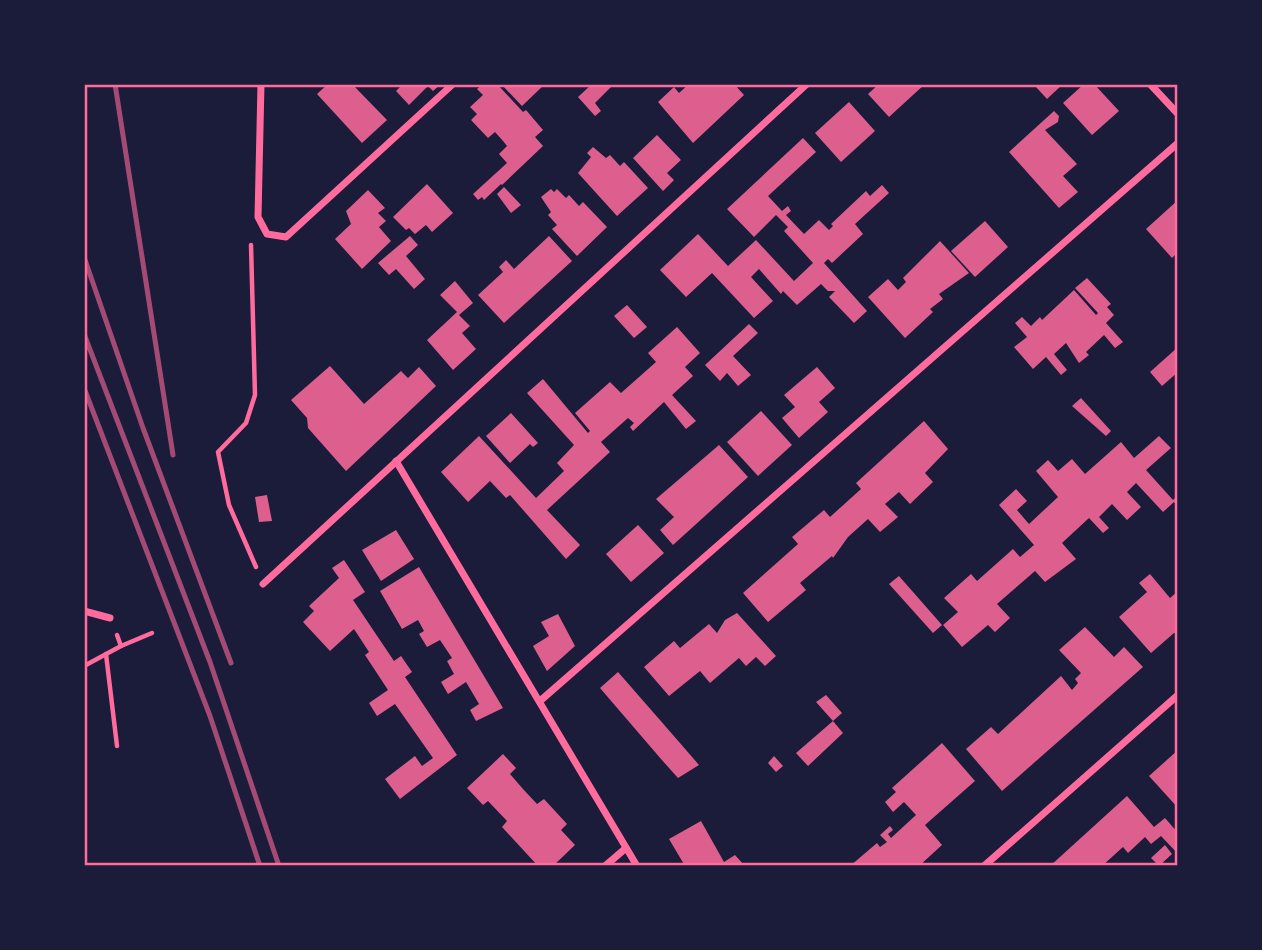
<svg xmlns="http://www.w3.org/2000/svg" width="1262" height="950" font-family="'Fira Sans Condensed',sans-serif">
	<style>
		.building { fill: #dd5f8e }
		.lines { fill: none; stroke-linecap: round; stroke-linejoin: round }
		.path { stroke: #ff6b9d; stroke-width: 4.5 }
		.minor { stroke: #ff6b9d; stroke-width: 7 }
		.rail { stroke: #a44b75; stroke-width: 5 }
		.neatline { fill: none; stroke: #ff6b9d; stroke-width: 2.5 }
	</style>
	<rect width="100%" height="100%" fill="#1b1b3a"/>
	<!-- building -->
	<g class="building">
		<path d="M328 84H352L387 120 362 143 317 94Z"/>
		<path d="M403 84H441L433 91 428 86 409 105 396 91Z"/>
		<path d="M483 84H497L523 112 526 110 543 130 535 137 543 146 502 185 501 184 484 200 482 197 478 200 473 194 507 163 499 154 507 146 503 141 495 132 488 138 471 120 477 114 470 107 483 95 477 89Z"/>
		<path d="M501 84H545L522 106Z"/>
		<path d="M592 84H614L595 103 601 111 595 116 578 97Z"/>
		<path d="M689 84H734L744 95 693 143 658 102 674 87 679 93Z"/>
		<path d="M879 84H925L889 117 868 94Z"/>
		<path d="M1038 84H1063L1047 99 1036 87Z"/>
		<path d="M1084 84H1094L1119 111 1092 135 1063 103Z"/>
		<path d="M849 102 875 131 841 162 815 133Z"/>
		<path d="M1054 111 1059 116 1058 122 1045 130 1077 164 1063 176 1078 192 1059 208 1009 152Z"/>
		<path d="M657 135 681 160 667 173 674 180 663 191 633 158Z"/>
		<path d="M803 138 816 152 768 196 782 211 788 206 791 211 786 215 804 234 819 220 829 230 833 226 831 224 866 191 870 196 882 185 889 193 855 224 863 234 832 263 828 259 824 263 867 311 854 323 829 297 835 291H828L821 284 797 305 783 291 781 294 759 269 751 277 773 301 754 318 712 273 686 297 660 270 698 234 728 266 756 240 794 281 813 263 784 231 788 227 776 215 754 237 727 209Z"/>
		<path d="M593 147 606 158 610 155 620 166 624 162 648 188 617 216 578 173 591 157 587 153Z"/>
		<path d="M427 184 453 213 432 232 426 225 415 234 409 228 406 230 393 217Z"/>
		<path d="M504 187 521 205 511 213 497 194Z"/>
		<path d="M551 189 554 192 557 189 566 198 569 195 579 206 583 202 607 227 577 256 552 229 557 225 548 215 551 212 541 197Z"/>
		<path d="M368 190 385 208 378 213 386 221 379 227 391 241 362 269 335 239 351 224 346 211Z"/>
		<path d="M1178 200V252L1172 258 1146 229Z"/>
		<path d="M985 221 1008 247 975 277 951 251Z"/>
		<path d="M410 236 418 245 406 256 425 279 414 289 396 269 389 275 378 263Z"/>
		<path d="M549 236 572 261 504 323 478 295 503 272 499 267 506 260 514 269Z"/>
		<path d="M940 241 969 273 939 294 943 299 930 309 933 312 905 338 868 297 888 279 898 290 906 282 903 278Z"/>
		<path d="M1087 278 1111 304 1107 307 1114 315 1106 323 1123 342 1115 348 1104 335 1086 352 1089 355 1079 363 1066 343 1054 354 1067 370 1061 375 1046 357 1033 369 1014 347 1027 337 1015 323 1022 317 1031 326 1040 317 1042 320 1074 290 1096 315 1098 313 1075 288Z"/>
		<path d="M455 281 473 303 459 315 470 326 462 333 476 349 453 370 427 340 457 312 440 295Z"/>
		<path d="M627 305 647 327 634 338 614 316Z"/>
		<path d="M749 324 758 333 733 356 751 375 738 386 727 373 720 381 705 365Z"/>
		<path d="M677 327 700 353 685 367 693 376 672 395 696 421 686 429 664 402 633 431 630 427 634 423 628 418 601 442 610 452 547 510 580 545 566 559 510 495 506 498 490 481 468 502 441 472 479 436 536 498 564 471 557 463 574 445 527 393 543 379 588 433 590 431 575 413 610 382 621 393 656 362 648 353Z"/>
		<path d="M1178 347V372L1162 386 1150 372Z"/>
		<path d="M330 366 364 404 401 371 408 378 419 367 436 386 346 471 308 428 307 418 291 400Z"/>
		<path d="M817 367 835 388 819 402 828 412 799 438 782 418 795 407 784 395Z"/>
		<path d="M1081 398 1111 431 1106 436 1072 406Z"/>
		<path d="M761 411 792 445 758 476 727 442Z"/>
		<path d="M511 413 538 443 533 447 530 444 510 463 486 436Z"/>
		<path d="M924 421 948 449 925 473 933 482 910 504 899 492 885 504 898 517 880 532 868 519 848 537 833 558 832 556 800 583 806 590 768 622 743 593 798 544 792 537 824 510 830 517 861 489 856 483Z"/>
		<path d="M1159 436 1171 448 1146 470 1173 500 1178 495V506L1174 502 1163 512 1136 483 1127 492 1141 507 1127 520 1112 504 1099 517 1109 528 1103 533 1089 518 1062 543 1076 559 1045 582 1035 571 997 604 1010 618 995 632 988 625 962 647 943 625 958 612 944 598 971 574 977 581 1013 549 1020 557 1034 545 999 505 1016 489 1027 501 1017 510 1029 524 1058 497 1036 471 1048 460 1058 471 1072 459 1085 474 1121 442 1134 458Z"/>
		<path d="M719 445 748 477 673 545 660 530 674 517 656 499Z"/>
		<path d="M267 495 272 521 259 522 255 497Z"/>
		<path d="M638 525 664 553 631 582 606 554Z"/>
		<path d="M396 530 414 559 381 581 362 550Z"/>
		<path d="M344 560 365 592 353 600 394 661 401 656 412 672 405 677 457 755 400 799 385 779 415 756 422 766 433 758 395 704 377 716 369 703 388 690 365 655 369 652 354 629 330 651 303 622 314 611 309 606 339 578 332 568Z"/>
		<path d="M419 567 503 708 476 721 470 710 479 704 466 682 448 694 441 682 454 674 447 661 452 658 440 640 427 647 419 634 424 631 418 620 402 629 380 591Z"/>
		<path d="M1150 574 1170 598 1178 591V634L1174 633 1151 653 1119 617 1147 592 1139 583Z"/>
		<path d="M899 576 942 625 933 633 889 584Z"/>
		<path d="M737 613 776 656 765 666 756 657 746 666 739 658 710 683 700 671 669 696 644 667 674 641 680 648 709 624 717 633 725 620Z"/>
		<path d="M558 614 575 646 547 671 533 646 549 636 541 622Z"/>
		<path d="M1085 627 1114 657 1124 647 1143 667 1002 791 966 749 991 727 998 734 1061 676 1072 690 1078 683 1075 679 1081 673 1059 650Z"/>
		<path d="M618 672 680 743 699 765 678 778 661 759 600 688Z"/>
		<path d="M826 695 842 713 833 721 816 702Z"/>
		<path d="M833 721 843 733 808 766 796 753Z"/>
		<path d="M942 743 975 781 925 825 942 845 919 866H850L877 843 880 847 887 842 880 835 890 826 893 830 888 834 891 838 916 815 904 802 893 812 885 802 896 792 892 788Z"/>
		<path d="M1178 750V808L1149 776Z"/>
		<path d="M503 754 516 768 510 774 523 789 537 804 544 799 567 824 561 830 575 845 553 866H538L502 827 507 821 488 801 483 805 467 788Z"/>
		<path d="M774 756 783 766 776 772 768 763Z"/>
		<path d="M1127 796 1154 827 1165 818 1178 833V854L1161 836 1151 844 1145 837 1128 853 1123 847 1102 866H1050Z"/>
		<path d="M701 821 724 862 735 855 744 865 685 866 669 839Z"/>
		<path d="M1165 845 1172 854 1159 866 1151 858Z"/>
	</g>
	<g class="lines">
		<!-- path -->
		<g class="path">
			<path d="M251 245 255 395 246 423 218 452 229 505 256 567"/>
			<path d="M117 635 121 646 152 633"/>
			<path d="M106 654 117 746"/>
			<path d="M84 666 121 646"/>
		</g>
		<!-- minor -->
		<g class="minor">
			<path d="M261 84 258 217 267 234 286 237 453 84"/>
			<path d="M1150 84 1178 114"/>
			<path d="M396 461 637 866"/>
			<path d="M263 584 807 84"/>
			<path d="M84 611 110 618"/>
			<path d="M540 701 1178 143"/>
			<path d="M605 866 626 848"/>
			<path d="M984 866 1178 695"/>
		</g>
		<!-- rail -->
		<g class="rail">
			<path d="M115 84 173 455"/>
			<path d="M84 257 143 428 231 663"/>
			<path d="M84 334 210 662 279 866"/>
			<path d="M84 388 210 716 260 866"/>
		</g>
	</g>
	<!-- border -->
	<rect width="1262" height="950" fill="none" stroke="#1b1b3a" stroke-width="172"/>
	<rect x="86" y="86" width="1090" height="778" class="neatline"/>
</svg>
